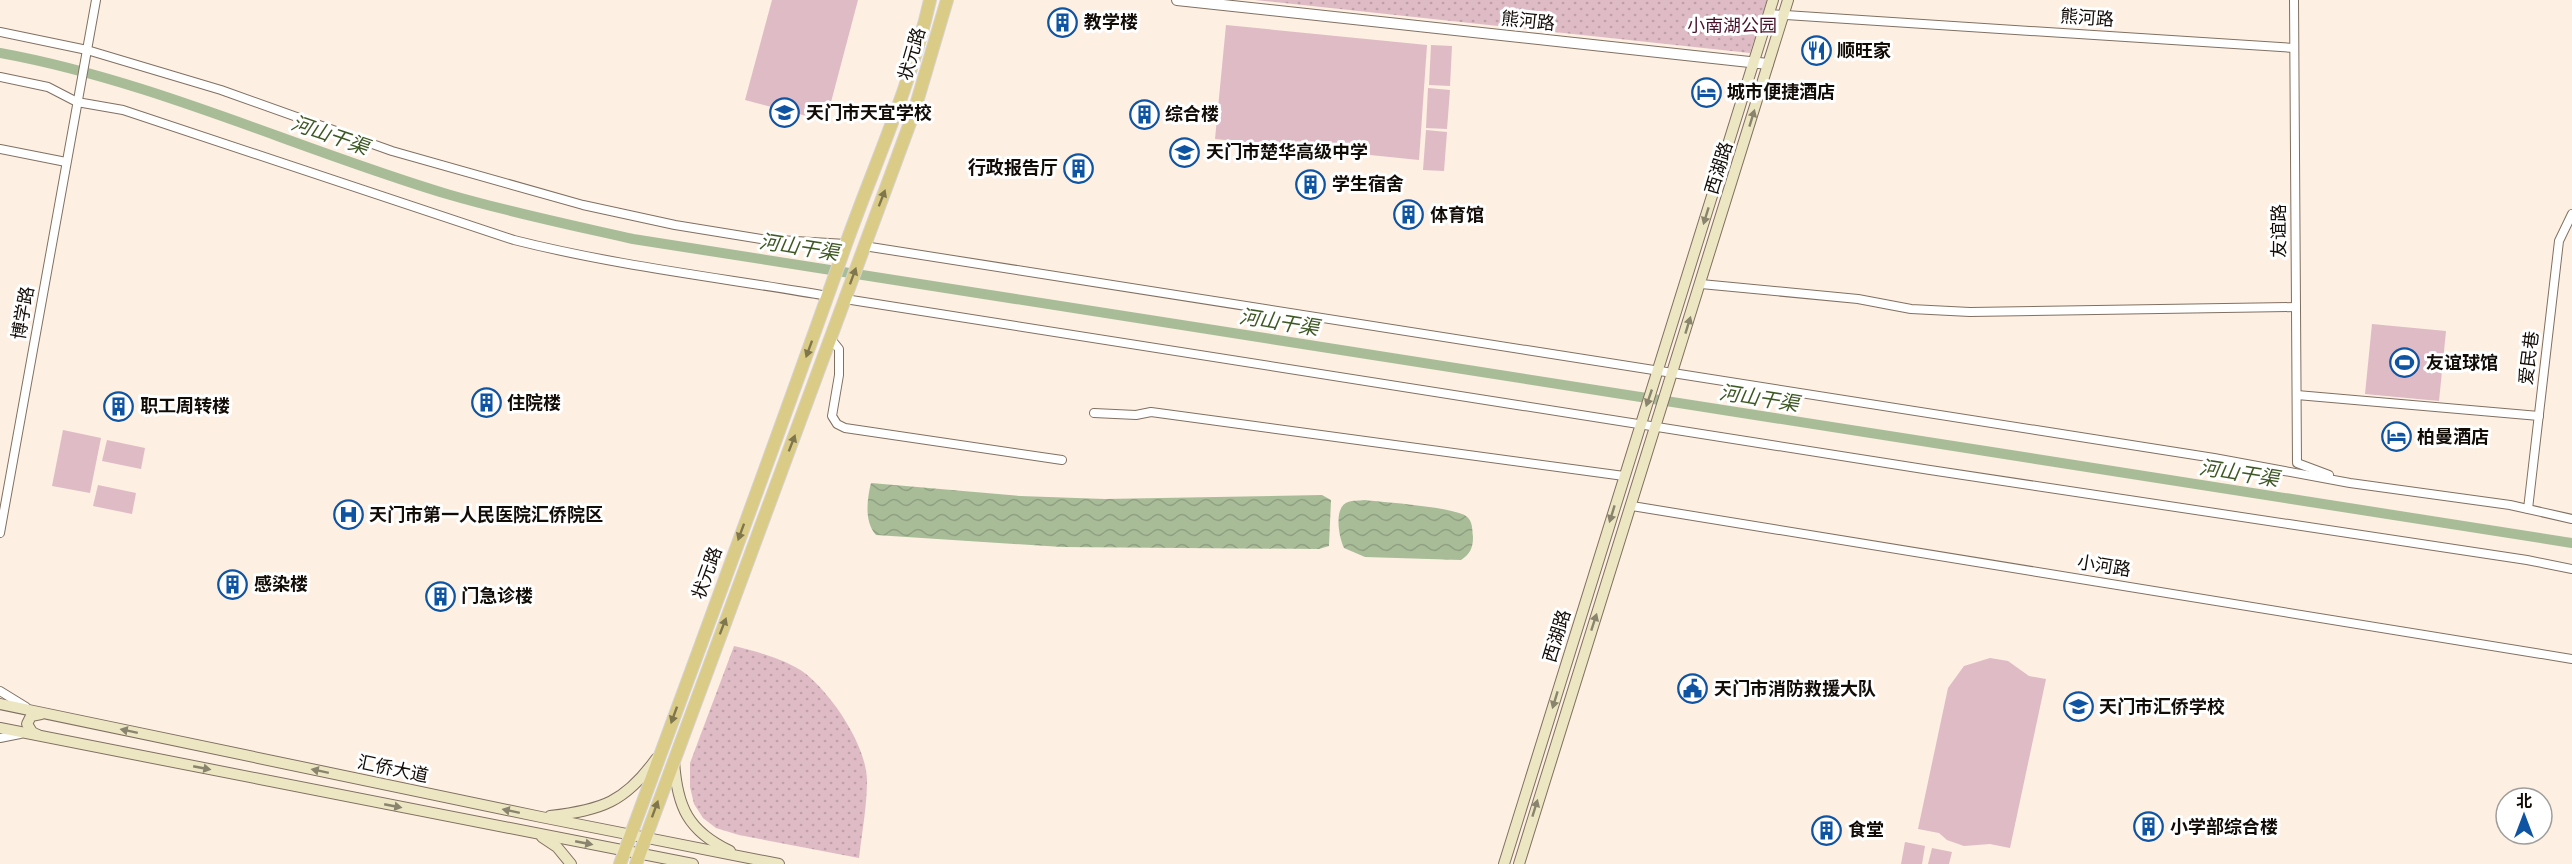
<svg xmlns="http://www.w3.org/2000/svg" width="2572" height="864" font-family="'Source Sans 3','Noto Sans SC',sans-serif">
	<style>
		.park { fill: url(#park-dots) }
		.pitch { fill: #dfbbc6 }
		.water { fill: url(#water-waves) }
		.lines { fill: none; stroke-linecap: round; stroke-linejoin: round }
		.canal { stroke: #a8bc98; stroke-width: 10 }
		.minor-casing { stroke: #807062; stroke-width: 10 }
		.tertiary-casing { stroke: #807062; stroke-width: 12 }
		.secondary-casing { stroke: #807062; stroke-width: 12 }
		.primary-casing { stroke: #d4d3d2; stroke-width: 14 }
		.minor { stroke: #fff; stroke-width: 8 }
		.tertiary { stroke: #fff; stroke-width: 10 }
		.secondary { stroke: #ede6c3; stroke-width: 10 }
		.primary { stroke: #dacc86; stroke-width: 12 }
		.oneway { fill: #8a846e }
		.oneway2 { fill: #80764d }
		.labels { text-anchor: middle; stroke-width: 6; stroke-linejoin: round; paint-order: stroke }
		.street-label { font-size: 18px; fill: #120c07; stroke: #fff }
		.poi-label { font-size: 18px; font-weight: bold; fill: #120c07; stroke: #fff; text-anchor: start }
		.park-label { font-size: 18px; fill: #47132a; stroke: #fff }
		.water-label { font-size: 20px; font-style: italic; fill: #3e5824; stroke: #fff }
	</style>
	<defs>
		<pattern id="park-dots" width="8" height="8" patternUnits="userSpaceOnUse" patternTransform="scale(1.5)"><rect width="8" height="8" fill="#dfbbc6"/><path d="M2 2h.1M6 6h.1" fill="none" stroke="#bea0a9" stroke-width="1.8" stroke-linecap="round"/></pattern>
		<pattern id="water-waves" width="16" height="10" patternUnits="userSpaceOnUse" patternTransform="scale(1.5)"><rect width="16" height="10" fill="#a8bc98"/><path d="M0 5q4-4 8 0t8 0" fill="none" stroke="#90a082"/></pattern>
	</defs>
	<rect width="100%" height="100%" fill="#fdefe2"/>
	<!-- park -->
	<g class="park">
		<path d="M1255 0H1767L1750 53Z"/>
		<path d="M734 646C758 652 786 659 806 674 833 696 866 745 867 780 867 806 862 832 859 858L739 835 716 828 703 818 694 804 690 787V763Z"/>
	</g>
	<!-- pitch -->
	<g class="pitch">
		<path d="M772 0H858L826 121 745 100Z"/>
		<path d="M1226 25 1427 45 1419 160 1215 139Z"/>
		<path d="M1431 45 1452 46 1450 86 1429 85Z"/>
		<path d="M1428 88 1450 90 1447 129 1426 128Z"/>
		<path d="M1426 130 1447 132 1444 171 1423 170Z"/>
		<path d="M2372 324 2446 331 2439 401 2365 394Z"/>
		<path d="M63 430 101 438 90 493 52 486Z"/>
		<path d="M107 440 145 448 141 469 102 461Z"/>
		<path d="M98 485 136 493 132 514 93 506Z"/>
		<path d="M1990 658 2008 661 2029 676 2046 679 2010 848 1990 844 1964 846 1947 840 1939 833 1918 829 1948 688 1964 666Z"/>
		<path d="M1905 842 1925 846 1922 864H1901Z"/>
		<path d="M1932 848 1952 852 1949 864H1928Z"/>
	</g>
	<!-- water -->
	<g class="water">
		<path d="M871 483 1020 496 1105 499 1322 495 1331 500 1329 546 1319 549 1062 547 876 535C864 522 867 499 871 483Z"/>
		<path d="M1364 500C1383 502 1453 507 1466 516 1473 521 1472 529 1473 537 1473 548 1470 554 1461 560L1365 557 1344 548C1339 538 1333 507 1348 502 1353 500 1359 501 1364 500Z"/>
	</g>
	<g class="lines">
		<!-- canal -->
		<path class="canal" d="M0 53C154 81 297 149 447 194 508 212 571 225 633 239L2572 543"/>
		<defs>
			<g id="minor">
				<path d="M2294 0 2297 463 2329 475"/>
				<path d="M1769 14 2294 48"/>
				<path d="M0 32 87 50 221 90 392 151 583 205 675 225 761 239 846 244"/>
				<path d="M0 77 48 87 77 102 123 110 514 240C617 266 723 278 828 296"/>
				<path d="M0 149 66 162"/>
				<path d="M864 246 2214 458 2350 483 2510 505 2572 519"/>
				<path d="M1701 284 1858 299 1911 309 1970 312 2296 307"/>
				<path d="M845 299 1930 470 2527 560 2572 569"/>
				<path d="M831 339 839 349V375L832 416 837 424 845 428 1062 460"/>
				<path d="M2297 395 2539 416"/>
				<path d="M1094 413 1136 415 1151 412 1624 476"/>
				<path d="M1632 506 2572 659"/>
				<path d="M2528 509 2559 241 2572 214"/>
				<path d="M0 533 96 0"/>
				<path d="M0 691 26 707"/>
				<path d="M0 738 20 734"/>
			</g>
			<path id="tertiary" d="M1177 0 1768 64"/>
			<g id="secondary">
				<path d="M0 704 541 817 779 864"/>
				<path d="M0 728 693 864"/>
				<path d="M38 735 32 732 27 724 31 716 41 714"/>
				<path d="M674 761C677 807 688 831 730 851"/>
				<path d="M550 816C602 810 625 802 656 759"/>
				<path d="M542 837 557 847 571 864"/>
				<path d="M1504 864 1773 0"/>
				<path d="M1519 864 1788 0"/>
			</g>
			<g id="primary">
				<path d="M620 864C696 658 773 451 846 244 875 163 911 85 930 0"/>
				<path d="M636 864 896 161 914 112 947 0"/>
			</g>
		</defs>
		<!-- minor casing -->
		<use href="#minor" class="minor-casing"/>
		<!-- tertiary casing -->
		<use href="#tertiary" class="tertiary-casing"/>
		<!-- secondary casing -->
		<use href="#secondary" class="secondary-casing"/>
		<!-- primary casing -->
		<use href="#primary" class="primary-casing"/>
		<!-- minor -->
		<use href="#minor" class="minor"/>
		<!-- tertiary -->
		<use href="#tertiary" class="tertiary"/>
		<!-- secondary -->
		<use href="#secondary" class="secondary"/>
		<!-- primary -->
		<use href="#primary" class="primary"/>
	</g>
	<!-- one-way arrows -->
	<defs><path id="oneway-solid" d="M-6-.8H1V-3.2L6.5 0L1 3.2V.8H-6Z" transform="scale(1.5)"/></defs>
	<g class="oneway">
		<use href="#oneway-solid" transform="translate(1752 118) rotate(-73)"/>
		<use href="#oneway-solid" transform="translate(1706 216) rotate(107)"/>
		<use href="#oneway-solid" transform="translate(1688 325) rotate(-73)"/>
		<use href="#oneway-solid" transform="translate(1649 398) rotate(109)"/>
		<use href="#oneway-solid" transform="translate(1612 514) rotate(107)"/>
		<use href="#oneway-solid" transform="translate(1594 622) rotate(-72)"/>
		<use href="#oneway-solid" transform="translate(1555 700) rotate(107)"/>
		<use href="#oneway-solid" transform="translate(129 731) rotate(-168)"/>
		<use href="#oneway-solid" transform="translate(202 768) rotate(11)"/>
		<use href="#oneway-solid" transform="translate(320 771) rotate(-168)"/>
		<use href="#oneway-solid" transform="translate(393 806) rotate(11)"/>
		<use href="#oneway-solid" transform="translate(1535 808) rotate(-73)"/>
		<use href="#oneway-solid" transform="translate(511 811) rotate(-168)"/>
		<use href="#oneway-solid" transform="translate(584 843) rotate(11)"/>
	</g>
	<g class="oneway2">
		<use href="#oneway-solid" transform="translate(882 198) rotate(-69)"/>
		<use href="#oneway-solid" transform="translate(853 276) rotate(-70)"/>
		<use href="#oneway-solid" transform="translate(809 349) rotate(110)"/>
		<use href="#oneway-solid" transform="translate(792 443) rotate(-69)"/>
		<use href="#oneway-solid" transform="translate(741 532) rotate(110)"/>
		<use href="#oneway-solid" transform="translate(723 626) rotate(-69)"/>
		<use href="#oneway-solid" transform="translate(674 715) rotate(110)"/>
		<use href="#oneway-solid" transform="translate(655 809) rotate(-70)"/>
	</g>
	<!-- icons -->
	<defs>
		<symbol id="building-ring" viewBox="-11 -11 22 22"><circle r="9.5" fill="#fff" stroke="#0e54a3" stroke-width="1.5"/><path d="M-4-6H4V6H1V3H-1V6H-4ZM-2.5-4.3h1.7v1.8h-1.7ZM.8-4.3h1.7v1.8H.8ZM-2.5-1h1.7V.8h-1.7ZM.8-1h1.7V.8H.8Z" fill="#0e54a3"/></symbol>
		<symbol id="restaurant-ring" viewBox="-11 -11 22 22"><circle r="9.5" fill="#fff" stroke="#0e54a3" stroke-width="1.5"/><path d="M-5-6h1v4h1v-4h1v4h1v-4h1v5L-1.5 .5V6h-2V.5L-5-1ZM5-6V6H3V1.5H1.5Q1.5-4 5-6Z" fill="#0e54a3"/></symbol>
		<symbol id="hotel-ring" viewBox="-11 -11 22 22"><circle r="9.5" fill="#fff" stroke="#0e54a3" stroke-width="1.5"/><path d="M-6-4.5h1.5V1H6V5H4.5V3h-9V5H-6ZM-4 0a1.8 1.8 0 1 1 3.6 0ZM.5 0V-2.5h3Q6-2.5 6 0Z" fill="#0e54a3"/></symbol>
		<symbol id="school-ring" viewBox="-11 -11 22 22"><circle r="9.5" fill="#fff" stroke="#0e54a3" stroke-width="1.5"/><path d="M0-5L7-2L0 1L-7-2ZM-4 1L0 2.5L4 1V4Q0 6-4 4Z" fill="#0e54a3"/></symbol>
		<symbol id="stadium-ring" viewBox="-11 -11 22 22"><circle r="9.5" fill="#fff" stroke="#0e54a3" stroke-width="1.5"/><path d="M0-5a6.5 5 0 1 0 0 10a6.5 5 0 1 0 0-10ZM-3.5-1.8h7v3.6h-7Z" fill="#0e54a3"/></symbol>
		<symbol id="hospital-ring" viewBox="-11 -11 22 22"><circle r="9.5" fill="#fff" stroke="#0e54a3" stroke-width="1.5"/><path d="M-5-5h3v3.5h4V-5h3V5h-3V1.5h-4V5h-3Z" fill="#0e54a3"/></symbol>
		<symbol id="civic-ring" viewBox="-11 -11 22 22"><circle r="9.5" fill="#fff" stroke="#0e54a3" stroke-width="1.5"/><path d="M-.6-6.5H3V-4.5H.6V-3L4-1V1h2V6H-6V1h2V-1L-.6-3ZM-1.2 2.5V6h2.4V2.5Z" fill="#0e54a3"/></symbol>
	</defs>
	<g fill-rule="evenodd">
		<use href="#building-ring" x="1046" y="6" width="33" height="33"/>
		<use href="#restaurant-ring" x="1800" y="34" width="33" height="33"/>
		<use href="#hotel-ring" x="1690" y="76" width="33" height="33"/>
		<use href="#school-ring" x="768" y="96" width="33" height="33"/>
		<use href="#building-ring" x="1128" y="98" width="33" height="33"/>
		<use href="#school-ring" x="1168" y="136" width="33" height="33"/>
		<use href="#building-ring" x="1062" y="152" width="33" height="33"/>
		<use href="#building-ring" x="1294" y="168" width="33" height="33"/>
		<use href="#building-ring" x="1392" y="198" width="33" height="33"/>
		<use href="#stadium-ring" x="2388" y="346" width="33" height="33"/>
		<use href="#building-ring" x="470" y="386" width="33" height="33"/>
		<use href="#building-ring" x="102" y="390" width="33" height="33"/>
		<use href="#hotel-ring" x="2380" y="420" width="33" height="33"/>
		<use href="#hospital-ring" x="332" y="498" width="33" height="33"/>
		<use href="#building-ring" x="216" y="568" width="33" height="33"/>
		<use href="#building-ring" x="424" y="580" width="33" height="33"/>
		<use href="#civic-ring" x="1676" y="672" width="33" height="33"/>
		<use href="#school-ring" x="2062" y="690" width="33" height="33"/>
		<use href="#building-ring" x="2132" y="810" width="33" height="33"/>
		<use href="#building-ring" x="1810" y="814" width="33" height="33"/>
	</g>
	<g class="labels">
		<!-- street labels -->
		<g class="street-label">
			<text transform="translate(2087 18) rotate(4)" y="6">熊河路</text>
			<text transform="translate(1528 21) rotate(6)" y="6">熊河路</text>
			<text transform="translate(912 54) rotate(-74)" y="6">状元路</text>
			<text transform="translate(1719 168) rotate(-73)" y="6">西湖路</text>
			<text transform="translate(2279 231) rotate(-90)" y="6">友谊路</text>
			<text transform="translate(23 313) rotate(-80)" y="6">博学路</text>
			<text transform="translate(2529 358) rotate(-83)" y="6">爱民巷</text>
			<text transform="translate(2104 566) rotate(9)" y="6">小河路</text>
			<text transform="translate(707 573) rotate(-70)" y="6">状元路</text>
			<text transform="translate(1557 636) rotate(-73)" y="6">西湖路</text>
			<text transform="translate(393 769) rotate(12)" y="6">汇侨大道</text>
		</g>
		<!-- poi labels -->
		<g class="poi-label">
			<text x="1084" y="28">教学楼</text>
			<text x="1837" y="57">顺旺家</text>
			<text x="1727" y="98">城市便捷酒店</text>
			<text x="806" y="119">天门市天宜学校</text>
			<text x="1165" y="120">综合楼</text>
			<text x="1206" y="158">天门市楚华高级中学</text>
			<text x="1058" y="174" text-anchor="end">行政报告厅</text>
			<text x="1332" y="190">学生宿舍</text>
			<text x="1430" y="221">体育馆</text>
			<text x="2426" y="369">友谊球馆</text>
			<text x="507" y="409">住院楼</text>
			<text x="140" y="412">职工周转楼</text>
			<text x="2417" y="443">柏曼酒店</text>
			<text x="369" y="521">天门市第一人民医院汇侨院区</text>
			<text x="254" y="590">感染楼</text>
			<text x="461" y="602">门急诊楼</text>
			<text x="1714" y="695">天门市消防救援大队</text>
			<text x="2099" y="713">天门市汇侨学校</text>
			<text x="2170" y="833">小学部综合楼</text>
			<text x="1848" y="836">食堂</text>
		</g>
		<!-- park labels -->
		<g class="park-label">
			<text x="1732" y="32">小南湖公园</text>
		</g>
		<!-- water labels -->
		<g class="water-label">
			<text transform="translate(330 135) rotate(19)" y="7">河山干渠</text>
			<text transform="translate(799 247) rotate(9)" y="7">河山干渠</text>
			<text transform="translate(1279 322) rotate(9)" y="7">河山干渠</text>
			<text transform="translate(1759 398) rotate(9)" y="7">河山干渠</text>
			<text transform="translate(2239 473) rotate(9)" y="7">河山干渠</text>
		</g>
	</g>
	<!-- north arrow -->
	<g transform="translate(2524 816)"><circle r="28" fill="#ffffff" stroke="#a09e9c" stroke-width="1.5"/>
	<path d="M0-4.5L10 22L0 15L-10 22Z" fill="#0e54a3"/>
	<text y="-9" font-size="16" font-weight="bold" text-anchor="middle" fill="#120c07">北</text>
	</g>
</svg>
